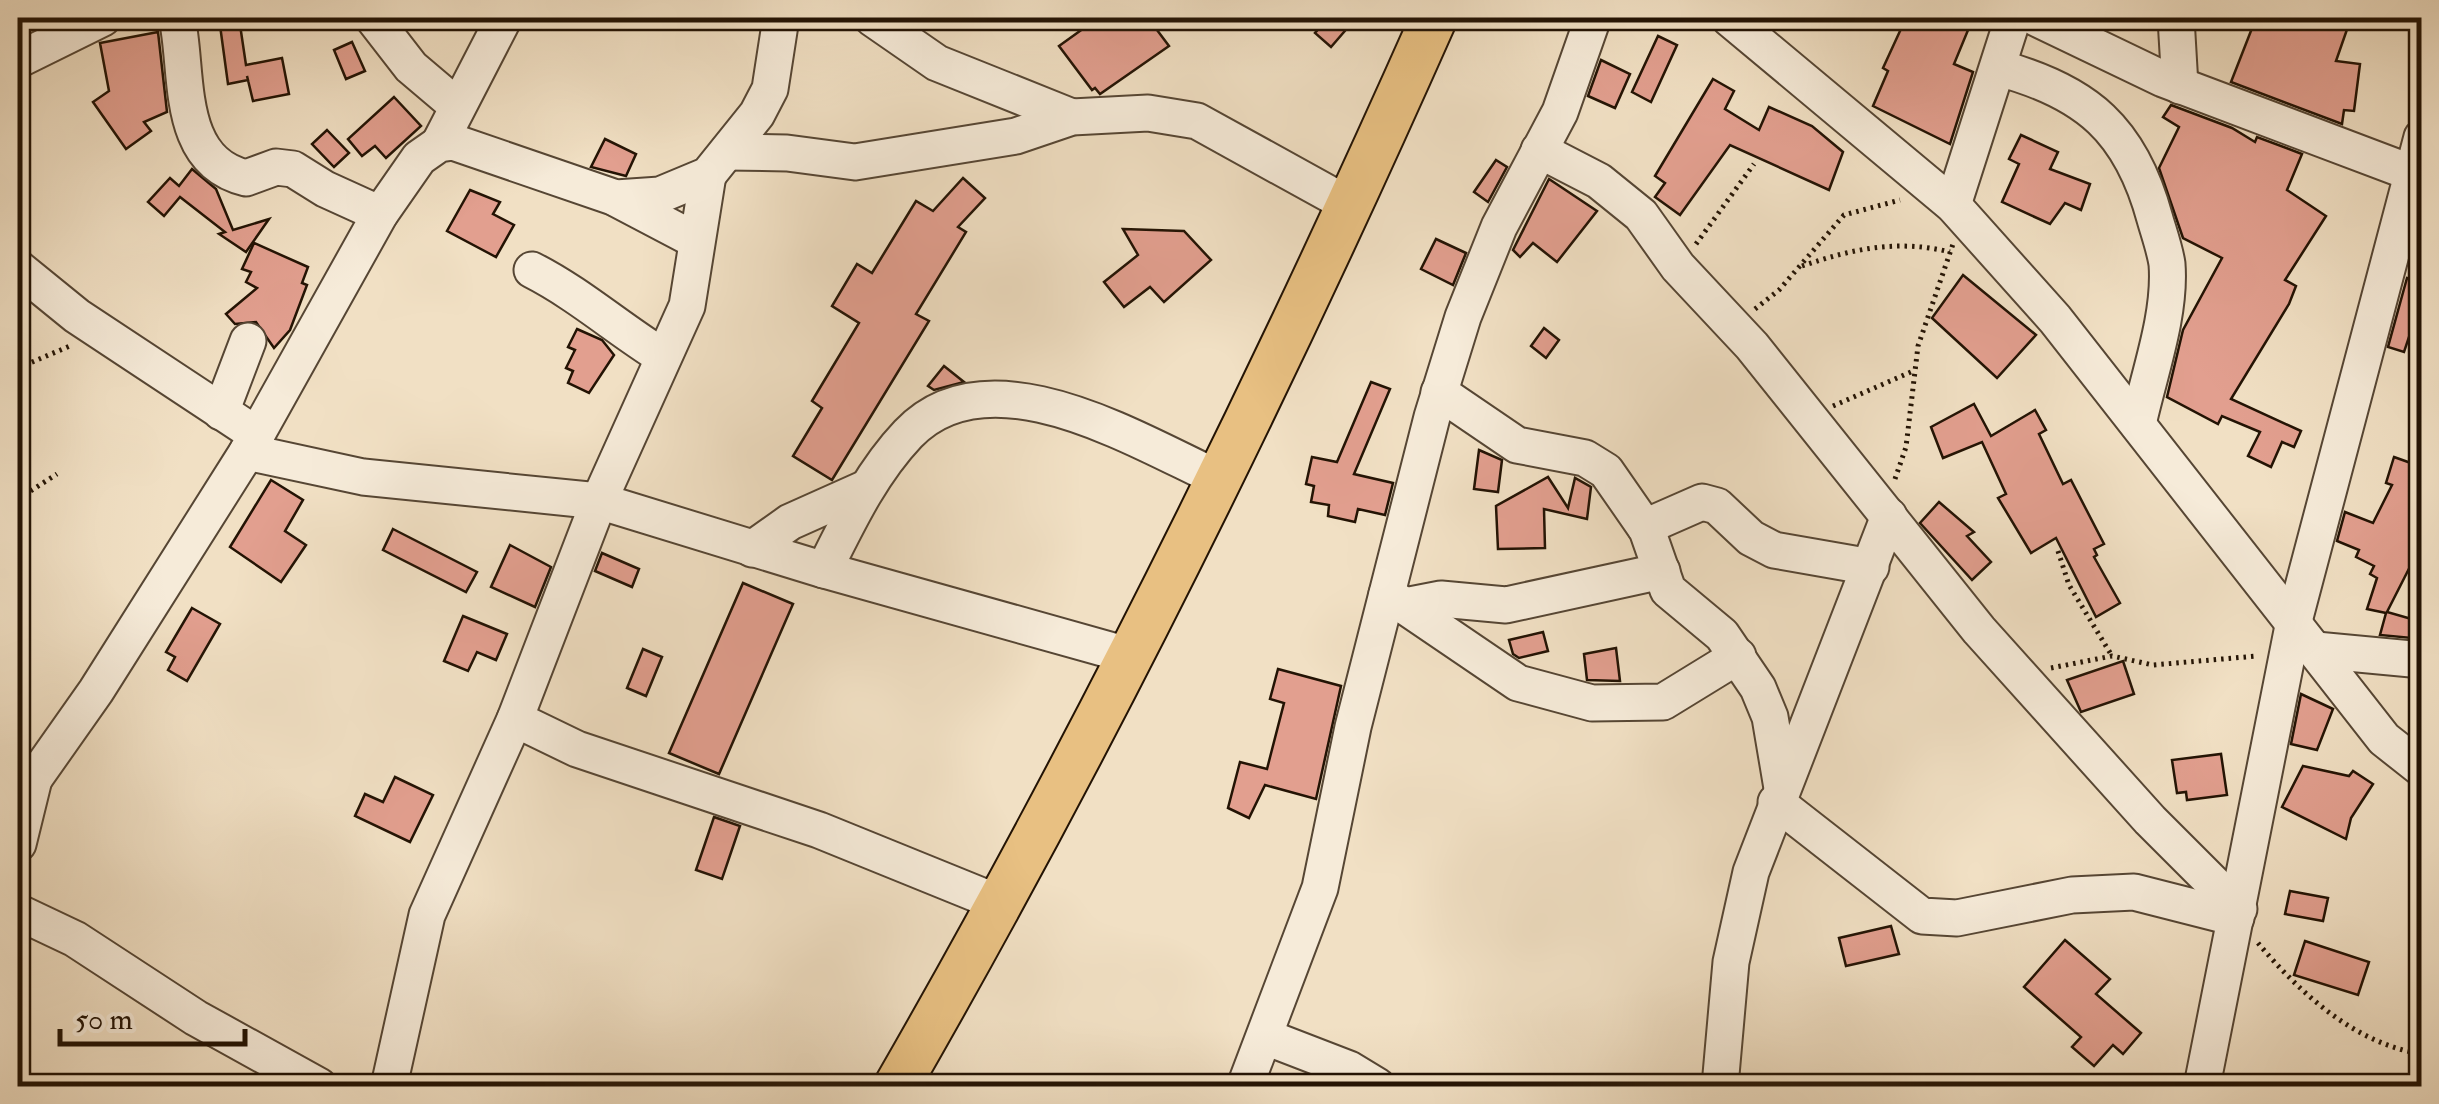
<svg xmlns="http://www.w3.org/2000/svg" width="2439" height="1104" font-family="'IM FELL Double Pica',serif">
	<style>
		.building { fill: #e29f8f; stroke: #231304; stroke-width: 2.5 }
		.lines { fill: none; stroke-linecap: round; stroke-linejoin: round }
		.minor-casing { stroke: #564634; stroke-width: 39 }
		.major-casing { stroke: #231304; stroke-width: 49 }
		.path { stroke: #231304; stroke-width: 5; stroke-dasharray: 2.5 5; stroke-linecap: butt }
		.minor { stroke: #f6ebd9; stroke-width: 35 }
		.major { stroke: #e8c082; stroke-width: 45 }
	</style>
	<rect width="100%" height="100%" fill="#f1e0c4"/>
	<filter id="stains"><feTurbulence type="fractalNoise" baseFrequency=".002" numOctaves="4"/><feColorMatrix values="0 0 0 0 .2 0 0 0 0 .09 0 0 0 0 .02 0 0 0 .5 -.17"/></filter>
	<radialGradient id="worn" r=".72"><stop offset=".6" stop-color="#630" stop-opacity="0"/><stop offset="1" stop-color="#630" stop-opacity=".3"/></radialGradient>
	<!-- building -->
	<g class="building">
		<path d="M219 18H239L246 65 282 58 289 94 253 101 247 76 248 80 228 84Z"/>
		<path d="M1098 18H1148L1169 46 1100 94 1095 88 1092 90 1059 46Z"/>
		<path d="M1328 18H1356L1331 47 1315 33Z"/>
		<path d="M1906 18H1973L1954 64 1973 72 1950 144 1873 106 1888 71 1883 68Z"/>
		<path d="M2256 18H2351L2336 61 2360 64 2354 111 2344 110 2342 124 2231 82Z"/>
		<path d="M158 32 167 112 144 122 151 131 126 149 93 102 109 91 100 43Z"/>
		<path d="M1658 36 1677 45 1651 102 1632 92Z"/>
		<path d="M352 42 365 71 346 79 334 50Z"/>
		<path d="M1601 60 1630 74 1615 108 1588 96Z"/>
		<path d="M1713 79 1734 91 1725 109 1759 130 1769 107 1812 126 1843 152 1829 190 1730 145 1680 215 1655 197 1665 183 1655 176Z"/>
		<path d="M394 97 421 126 386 158 375 146 362 156 348 139Z"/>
		<path d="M2171 105 2232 128 2255 142 2257 137 2302 154 2287 190 2326 216 2285 280 2296 286 2289 304 2231 399 2301 431 2294 447 2282 442 2271 467 2248 456 2260 432 2222 416 2218 424 2167 397 2183 330 2222 258 2183 238 2159 168 2179 127 2163 117Z"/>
		<path d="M327 130 349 153 334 167 312 144Z"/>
		<path d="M2021 135 2058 152 2050 169 2090 184 2081 210 2065 203 2050 224 2002 202 2019 164 2009 159Z"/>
		<path d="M605 139 636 154 626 176 591 167Z"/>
		<path d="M1496 160 1507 167 1488 202 1474 192Z"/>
		<path d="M192 169 216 189 233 230 269 219 246 252 219 234 225 232 180 197 164 216 148 202 170 178 179 186Z"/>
		<path d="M963 178 985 198 958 227 966 232 916 314 929 321 832 480 793 456 822 408 812 401 859 323 832 306 857 264 872 273 916 201 933 211Z"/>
		<path d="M1549 179 1597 211 1557 262 1533 243 1520 257 1513 250Z"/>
		<path d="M470 190 500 202 493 214 514 225 496 257 447 231Z"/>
		<path d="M1123 229 1184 231 1211 260 1164 302 1150 287 1124 307 1104 282 1138 255Z"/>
		<path d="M1436 239 1466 253 1453 285 1421 269Z"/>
		<path d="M254 243 308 267 302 283 307 285 290 330 274 348 256 322 235 324 226 314 257 288 246 282 251 272 242 269Z"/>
		<path d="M1963 275 2036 335 1997 378 1932 318Z"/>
		<path d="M2407 278 2422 282V298L2404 352 2388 347Z"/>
		<path d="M1544 328 1559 340 1546 358 1531 346Z"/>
		<path d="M577 329 602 340 614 355 589 393 568 383 573 371 566 368 575 350 568 347Z"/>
		<path d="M944 366 964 382 934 390 928 386Z"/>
		<path d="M1371 382 1390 389 1354 474 1393 483 1385 515 1358 509 1355 522 1328 516 1329 505 1311 502 1314 486 1306 484 1312 457 1337 462Z"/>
		<path d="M1974 404 1991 436 2035 410 2046 430 2039 434 2063 484 2071 480 2104 544 2094 549 2097 555 2094 557 2120 603 2096 617 2056 538 2031 553 1998 498 2006 494 1982 442 1943 458 1931 427Z"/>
		<path d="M1479 450 1502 460 1498 492 1474 489Z"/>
		<path d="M2394 457 2422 467V543L2387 612 2422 622V639L2380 635 2386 613 2367 609 2377 578 2370 574 2374 566 2356 557 2359 550 2337 541 2345 512 2373 523 2392 485 2386 483Z"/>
		<path d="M1548 477 1568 508 1575 478 1591 487 1587 519 1544 509 1545 548 1498 549 1496 506Z"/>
		<path d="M271 480 303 500 285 531 306 545 281 582 230 547Z"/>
		<path d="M1939 502 1974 532 1967 536 1991 562 1972 580 1920 523Z"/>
		<path d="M393 529 477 572 466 592 383 550Z"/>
		<path d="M510 545 551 567 535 607 491 587Z"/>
		<path d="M602 553 639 569 632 587 595 571Z"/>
		<path d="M743 583 793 604 719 774 669 753Z"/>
		<path d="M192 608 220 624 187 681 168 670 175 657 166 652Z"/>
		<path d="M463 616 507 634 496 660 477 652 468 671 444 661Z"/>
		<path d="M1543 632 1548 651 1519 658 1513 654 1509 640Z"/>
		<path d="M1616 648 1620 681 1587 680 1584 654Z"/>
		<path d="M643 649 662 657 646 696 627 688Z"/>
		<path d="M2123 661 2134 694 2081 712 2067 680Z"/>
		<path d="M1278 669 1341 686 1316 799 1265 785 1249 818 1228 808 1240 762 1267 769 1284 703 1270 699Z"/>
		<path d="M2301 694 2333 709 2317 750 2291 744Z"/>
		<path d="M2221 754 2227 795 2187 800 2186 792 2177 793 2172 760Z"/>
		<path d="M2303 766 2349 776 2353 771 2373 784 2351 818 2346 839 2282 807Z"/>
		<path d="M395 777 433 795 410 842 355 816 365 794 383 802Z"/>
		<path d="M714 817 740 826 722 879 696 870Z"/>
		<path d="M2290 891 2328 898 2323 921 2285 914Z"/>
		<path d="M1891 926 1899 954 1846 966 1839 938Z"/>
		<path d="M2065 940 2110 979 2096 994 2141 1033 2123 1054 2113 1045 2094 1066 2072 1047 2081 1037 2024 987Z"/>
		<path d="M2305 941 2369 962 2358 995 2294 975Z"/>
	</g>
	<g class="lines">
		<defs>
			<g id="minor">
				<path d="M177 18C189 72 174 161 246 178L276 167 293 169 325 189 380 214"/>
				<path d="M373 18 411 67 457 106"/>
				<path d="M872 18 937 63 1072 117"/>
				<path d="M1729 18 1953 205 2055 319 2384 739 2422 769"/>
				<path d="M2036 18 2163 79 2412 173"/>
				<path d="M2176 18 2180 86"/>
				<path d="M18 60 103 18"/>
				<path d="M1999 68C2087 92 2131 130 2155 219 2159 233 2165 250 2167 264 2171 315 2149 374 2138 424"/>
				<path d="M439 144 504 18"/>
				<path d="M1539 150 1599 181 1641 215 1678 267 1752 346 1979 630 2150 820 2239 909"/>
				<path d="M727 152 787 153 855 162 1016 136 1072 117 1148 113 1197 121 1351 206"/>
				<path d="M617 199 695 240"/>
				<path d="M1953 205 2013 18"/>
				<path d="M18 268 77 316 257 435"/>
				<path d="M532 270C579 294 617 328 662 356"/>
				<path d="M1439 392 1517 445 1585 458 1606 471 1647 530 1668 590 1722 635 1758 688 1770 717 1782 788"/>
				<path d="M221 412 248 341"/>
				<path d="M247 452 363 477 599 501 824 570 1131 656"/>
				<path d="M1645 527 1702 502 1717 506 1751 538 1774 550 1871 567"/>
				<path d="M752 549 790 522 866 488"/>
				<path d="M824 570C848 522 871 473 908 434 989 349 1137 441 1220 479"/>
				<path d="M1387 594 1518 683 1592 703 1663 702 1738 656"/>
				<path d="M1405 606 1441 599 1506 605 1662 571"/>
				<path d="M2316 650 2422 660"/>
				<path d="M515 719 577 749 819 830 999 903"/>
				<path d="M18 789 34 779 96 691 247 452 380 214 419 158 439 144 453 142 616 198 660 195 708 175 757 114 770 89 781 18"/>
				<path d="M1776 802 1922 916 1957 918 2072 895 2134 892 2236 918"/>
				<path d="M18 844 34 779"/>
				<path d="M18 912 75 939 196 1018 319 1086"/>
				<path d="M1266 1037 1349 1069 1377 1086"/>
				<path d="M389 1086 427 915 515 719 599 501 687 306 708 175"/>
				<path d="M1245 1086 1320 888 1353 727 1432 417 1463 317 1499 227 1560 112 1593 18"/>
				<path d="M1720 1086 1731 962 1751 872 1889 516"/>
				<path d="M2202 1086 2294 621 2422 137"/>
			</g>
			<path id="major" d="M897 1086C1096 740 1272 383 1434 18"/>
		</defs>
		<!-- minor casing -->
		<use href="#minor" class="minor-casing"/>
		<!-- major casing -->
		<use href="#major" class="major-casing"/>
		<!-- path -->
		<g class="path">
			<path d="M1696 244 1754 164"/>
			<path d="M1802 266C1852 249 1897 239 1950 252"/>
			<path d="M1755 309 1779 290 1844 215 1900 200"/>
			<path d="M18 368 70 346"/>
			<path d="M1833 406 1913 371"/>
			<path d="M1895 479 1906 447 1918 346 1953 244"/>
			<path d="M18 499 57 474"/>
			<path d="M2058 551 2069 585 2112 656"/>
			<path d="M2051 668 2112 656 2153 665 2257 656"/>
			<path d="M2258 943C2300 993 2355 1044 2422 1054"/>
		</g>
		<!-- minor -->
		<use href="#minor" class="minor"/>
		<!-- major -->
		<use href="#major" class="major"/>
	</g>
	<!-- margin -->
	<rect width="2439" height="1104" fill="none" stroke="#f1e0c4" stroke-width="60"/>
	<rect x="20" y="20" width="2399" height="1064" fill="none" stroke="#231304" stroke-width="5"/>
	<rect x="30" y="30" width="2379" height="1044" fill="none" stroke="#231304" stroke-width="2.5"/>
	<!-- scale -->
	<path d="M60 1029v15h185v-15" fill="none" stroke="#231304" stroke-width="5"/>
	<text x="75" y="1029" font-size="30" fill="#231304" stroke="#f6ebd9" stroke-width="8" paint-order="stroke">50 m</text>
	<rect width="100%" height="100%" filter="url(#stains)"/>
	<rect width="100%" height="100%" fill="url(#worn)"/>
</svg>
